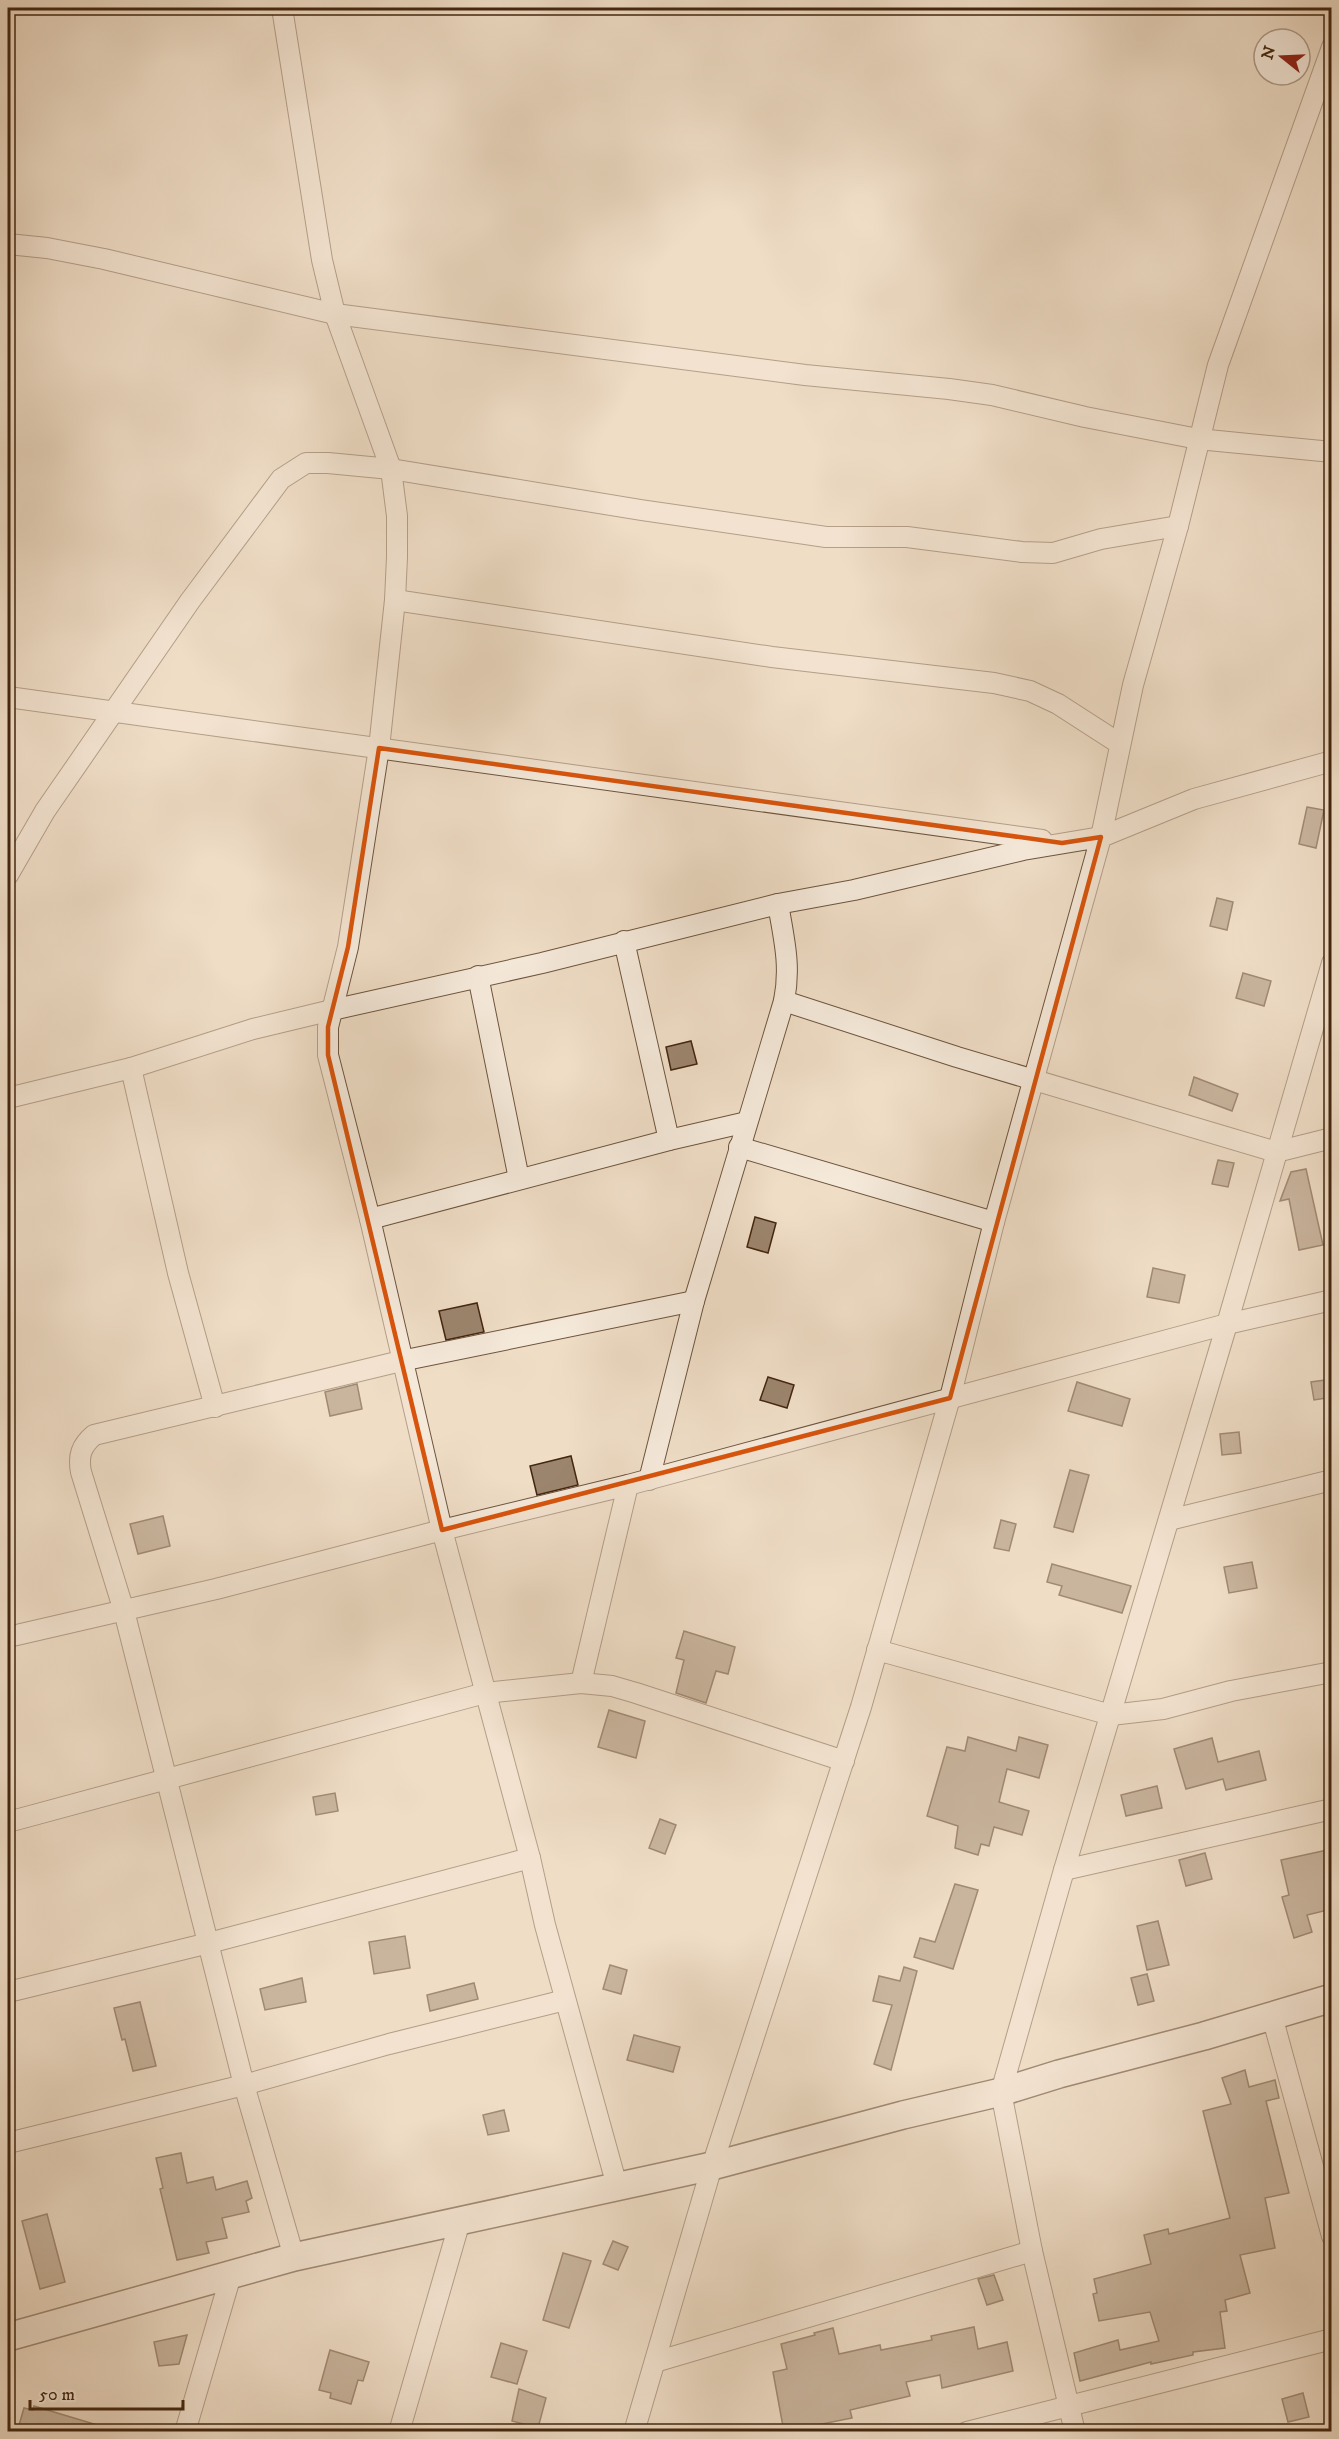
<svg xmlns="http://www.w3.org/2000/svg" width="1339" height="2439" font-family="'IM FELL DW Pica',serif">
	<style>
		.building { fill: #9c856e; stroke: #43260f; stroke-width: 1.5 }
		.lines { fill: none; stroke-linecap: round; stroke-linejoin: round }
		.street-casing { stroke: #6e543d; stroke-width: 22 }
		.secondary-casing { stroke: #43260f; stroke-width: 30 }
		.street { stroke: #f5e9da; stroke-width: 20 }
		.secondary { stroke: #f5e9da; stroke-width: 27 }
		.marked { fill: none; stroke: #d8540c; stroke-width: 4.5; stroke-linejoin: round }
	</style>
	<rect width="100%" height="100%" fill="#efddc6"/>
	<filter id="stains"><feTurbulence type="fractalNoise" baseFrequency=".00333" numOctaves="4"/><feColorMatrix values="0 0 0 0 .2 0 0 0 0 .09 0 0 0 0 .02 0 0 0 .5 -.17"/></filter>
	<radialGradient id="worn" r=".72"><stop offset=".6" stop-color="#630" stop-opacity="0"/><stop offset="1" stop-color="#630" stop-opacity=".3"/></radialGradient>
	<!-- building -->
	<g class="building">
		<path d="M1307 807 1324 810 1316 848 1299 844Z"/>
		<path d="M1217 898 1233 902 1227 930 1210 926Z"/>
		<path d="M1243 973 1271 981 1264 1006 1236 998Z"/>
		<path d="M691 1041 697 1064 671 1070 666 1047Z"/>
		<path d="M1194 1077 1238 1094 1232 1111 1189 1095Z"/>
		<path d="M1218 1160 1234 1163 1228 1187 1212 1184Z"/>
		<path d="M1306 1169 1323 1245 1299 1250 1289 1199 1280 1201 1291 1172Z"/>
		<path d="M755 1217 776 1223 768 1253 747 1247Z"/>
		<path d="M1153 1268 1185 1275 1179 1303 1147 1297Z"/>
		<path d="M477 1303 484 1332 446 1340 439 1311Z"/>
		<path d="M768 1377 794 1385 787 1408 760 1400Z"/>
		<path d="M1332 1379V1397L1314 1400 1311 1382Z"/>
		<path d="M1077 1382 1130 1399 1122 1426 1068 1411Z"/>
		<path d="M357 1384 362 1409 330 1416 325 1392Z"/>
		<path d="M1239 1432 1241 1453 1222 1455 1220 1434Z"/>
		<path d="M571 1456 578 1485 537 1495 530 1466Z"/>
		<path d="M1070 1470 1089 1475 1073 1532 1054 1527Z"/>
		<path d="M163 1516 170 1546 138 1554 130 1524Z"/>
		<path d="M1001 1520 1016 1524 1009 1551 994 1548Z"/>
		<path d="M1252 1562 1257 1588 1229 1593 1224 1567Z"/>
		<path d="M1052 1564 1131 1586 1122 1613 1059 1595 1062 1586 1047 1582Z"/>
		<path d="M684 1631 735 1647 728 1674 716 1671 706 1703 676 1693 684 1660 676 1658Z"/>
		<path d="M609 1710 645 1721 636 1758 598 1747Z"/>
		<path d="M968 1737 1016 1751 1019 1737 1048 1745 1039 1778 1007 1769 999 1802 1029 1811 1022 1835 994 1827 989 1846 981 1844 978 1855 955 1848 958 1826 927 1816 947 1747 965 1751Z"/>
		<path d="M1212 1738 1218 1762 1259 1751 1266 1780 1226 1790 1223 1779 1186 1789 1174 1749Z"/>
		<path d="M1157 1786 1162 1808 1126 1816 1121 1795Z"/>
		<path d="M335 1793 338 1811 316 1815 313 1797Z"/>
		<path d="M660 1819 676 1825 665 1854 649 1848Z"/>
		<path d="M1332 1849V1909L1307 1915 1312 1932 1294 1938 1282 1897 1289 1895 1281 1860Z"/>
		<path d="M1205 1853 1212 1879 1186 1886 1179 1860Z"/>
		<path d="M955 1884 978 1890 953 1969 914 1957 920 1938 935 1942Z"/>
		<path d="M1158 1921 1169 1965 1147 1970 1137 1926Z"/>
		<path d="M405 1936 410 1968 374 1974 369 1942Z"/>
		<path d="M610 1965 627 1970 621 1994 603 1989Z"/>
		<path d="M904 1967 917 1971 891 2070 874 2064 892 2005 873 2001 879 1976 900 1981Z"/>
		<path d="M1147 1974 1154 2001 1138 2005 1131 1978Z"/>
		<path d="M302 1978 306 2002 265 2010 260 1989Z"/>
		<path d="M474 1983 478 1999 430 2011 427 1995Z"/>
		<path d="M140 2002 156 2066 133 2071 125 2039 122 2040 114 2008Z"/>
		<path d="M634 2035 680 2047 673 2072 627 2060Z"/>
		<path d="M1245 2070 1249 2087 1275 2080 1279 2098 1266 2101 1289 2193 1265 2198 1275 2248 1240 2255 1250 2293 1225 2300 1227 2311 1220 2312 1225 2348 1193 2352V2355L1151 2364V2362L1080 2381 1074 2353 1118 2340 1120 2350 1159 2341 1150 2312 1099 2321 1093 2294 1097 2293 1094 2279 1151 2264 1144 2235 1168 2229 1169 2234 1230 2218 1203 2111 1231 2104 1222 2078Z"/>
		<path d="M504 2110 509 2131 488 2135 483 2115Z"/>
		<path d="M181 2153 187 2183 213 2177 216 2190 247 2181 252 2198 246 2201 249 2212 222 2218 227 2238 206 2242 209 2253 177 2260 160 2189 163 2188 156 2158Z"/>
		<path d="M47 2214 65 2282 40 2289 22 2221Z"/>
		<path d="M613 2241 628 2247 618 2270 603 2264Z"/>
		<path d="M563 2253 591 2261 569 2328 543 2320Z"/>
		<path d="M994 2275 1003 2300 987 2305 978 2279Z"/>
		<path d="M974 2327 978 2349 1007 2342 1013 2371 942 2388 940 2375 906 2382 910 2396 850 2410 852 2418 817 2425 818 2428 802 2432H784L773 2372 787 2369 781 2344 815 2335 814 2333 833 2328 839 2354 880 2345 881 2350 932 2340 931 2336Z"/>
		<path d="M187 2335 179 2364 159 2366 154 2342Z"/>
		<path d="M501 2343 527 2351 517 2384 491 2377Z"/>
		<path d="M330 2350 369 2362 363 2381 358 2380 351 2404 330 2398 331 2393 319 2390Z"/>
		<path d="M519 2389 546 2398 538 2428 512 2421Z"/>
		<path d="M1303 2393 1309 2417 1288 2422 1282 2399Z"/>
		<path d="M34 2406 104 2427 103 2432H17L24 2408 33 2410Z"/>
	</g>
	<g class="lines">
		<defs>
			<g id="street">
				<path d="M282 8 322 260 335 314 391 469 397 516V557L395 600 379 748 348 947 328 1027V1055L370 1219 442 1530 530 1858 545 1925 617 2186"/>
				<path d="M8 244 47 248 104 259 335 314 805 375 949 389 992 395 1085 417 1198 439 1332 452"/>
				<path d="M395 600 772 657 994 683 1030 691 1058 704 1120 744"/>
				<path d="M8 697 1042 840"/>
				<path d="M1101 837 1133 685 1178 526 1218 365 1332 47"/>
				<path d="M1101 837 1194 799 1332 761"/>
				<path d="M8 875 45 811 190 601 281 479 306 463H328L391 469 641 510 826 537H907L1022 552 1053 553 1101 539 1178 526"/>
				<path d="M624 941 669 1140"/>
				<path d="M478 976 519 1179"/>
				<path d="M784 1001 957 1057 1276 1152 1332 1138"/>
				<path d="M131 1068 178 1273 215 1407"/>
				<path d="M8 1098 131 1068 253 1029 332 1010 542 963 778 904 854 890 1023 850 1101 837 994 1222 950 1398 861 1707 712 2166 634 2432"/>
				<path d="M739 1147 994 1222"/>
				<path d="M370 1219 669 1140 747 1122"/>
				<path d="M649 1480 694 1301 784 1001C791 966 784 939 778 904"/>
				<path d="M1169 1520 1332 1480"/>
				<path d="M8 1637 216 1589 442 1530 628 1485 1227 1324 1332 1300"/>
				<path d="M877 1650 1111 1715 1163 1709 1231 1691 1332 1672"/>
				<path d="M581 1683 628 1485"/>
				<path d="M8 1822 485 1693 581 1683 612 1686 636 1693 844 1761"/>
				<path d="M1064 1870 1332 1809"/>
				<path d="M8 1992 209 1943 530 1858"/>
				<path d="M1272 2016 1332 2236"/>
				<path d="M8 2143 244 2085 389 2044 565 2000"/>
				<path d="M294 2257 244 2085 124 1611 81 1472C78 1456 81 1446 94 1435L401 1361 694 1301"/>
				<path d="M655 2362 1032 2251"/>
				<path d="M185 2432 231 2275"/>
				<path d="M399 2432 460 2221"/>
				<path d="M967 2432 1332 2339"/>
				<path d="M1075 2432 1032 2251 1001 2092 1064 1870 1227 1324 1332 963"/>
			</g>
			<path id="secondary" d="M8 2337 294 2257 712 2166 903 2115 1001 2092 1059 2074 1204 2036 1332 1998"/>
		</defs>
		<!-- street casing -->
		<use href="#street" class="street-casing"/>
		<!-- secondary casing -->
		<use href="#secondary" class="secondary-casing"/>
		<!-- street -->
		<use href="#street" class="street"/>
		<!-- secondary -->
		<use href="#secondary" class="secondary"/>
	</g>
	<!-- marked area -->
	<path d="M0 0H1339V2439H0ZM379 748 1062 843 1101 837 950 1398 442 1530 328 1055V1027L348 947Z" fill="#efddc6" fill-opacity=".55" fill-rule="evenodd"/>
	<path class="marked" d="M379 748 1062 843 1101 837 950 1398 442 1530 328 1055V1027L348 947Z"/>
	<!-- margin -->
	<rect width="1339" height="2439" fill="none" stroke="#efddc6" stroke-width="30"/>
	<rect x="9" y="9" width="1321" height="2421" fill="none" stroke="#43260f" stroke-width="3"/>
	<rect x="15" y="15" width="1309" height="2409" fill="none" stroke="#43260f" stroke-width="1.5"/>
	<!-- north arrow -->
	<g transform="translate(1282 57) rotate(288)"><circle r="28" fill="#f5e9da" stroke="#ae9b89" stroke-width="1.5"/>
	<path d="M0-4.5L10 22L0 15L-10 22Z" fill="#8f2418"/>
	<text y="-9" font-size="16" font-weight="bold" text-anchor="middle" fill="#43260f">N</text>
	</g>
	<!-- scale -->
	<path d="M30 2400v9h153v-9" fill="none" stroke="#43260f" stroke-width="3"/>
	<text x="39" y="2400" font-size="18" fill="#43260f" stroke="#f5e9da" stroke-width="4.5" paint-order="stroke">50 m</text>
	<rect width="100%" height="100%" filter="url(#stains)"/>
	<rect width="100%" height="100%" fill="url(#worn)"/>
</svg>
